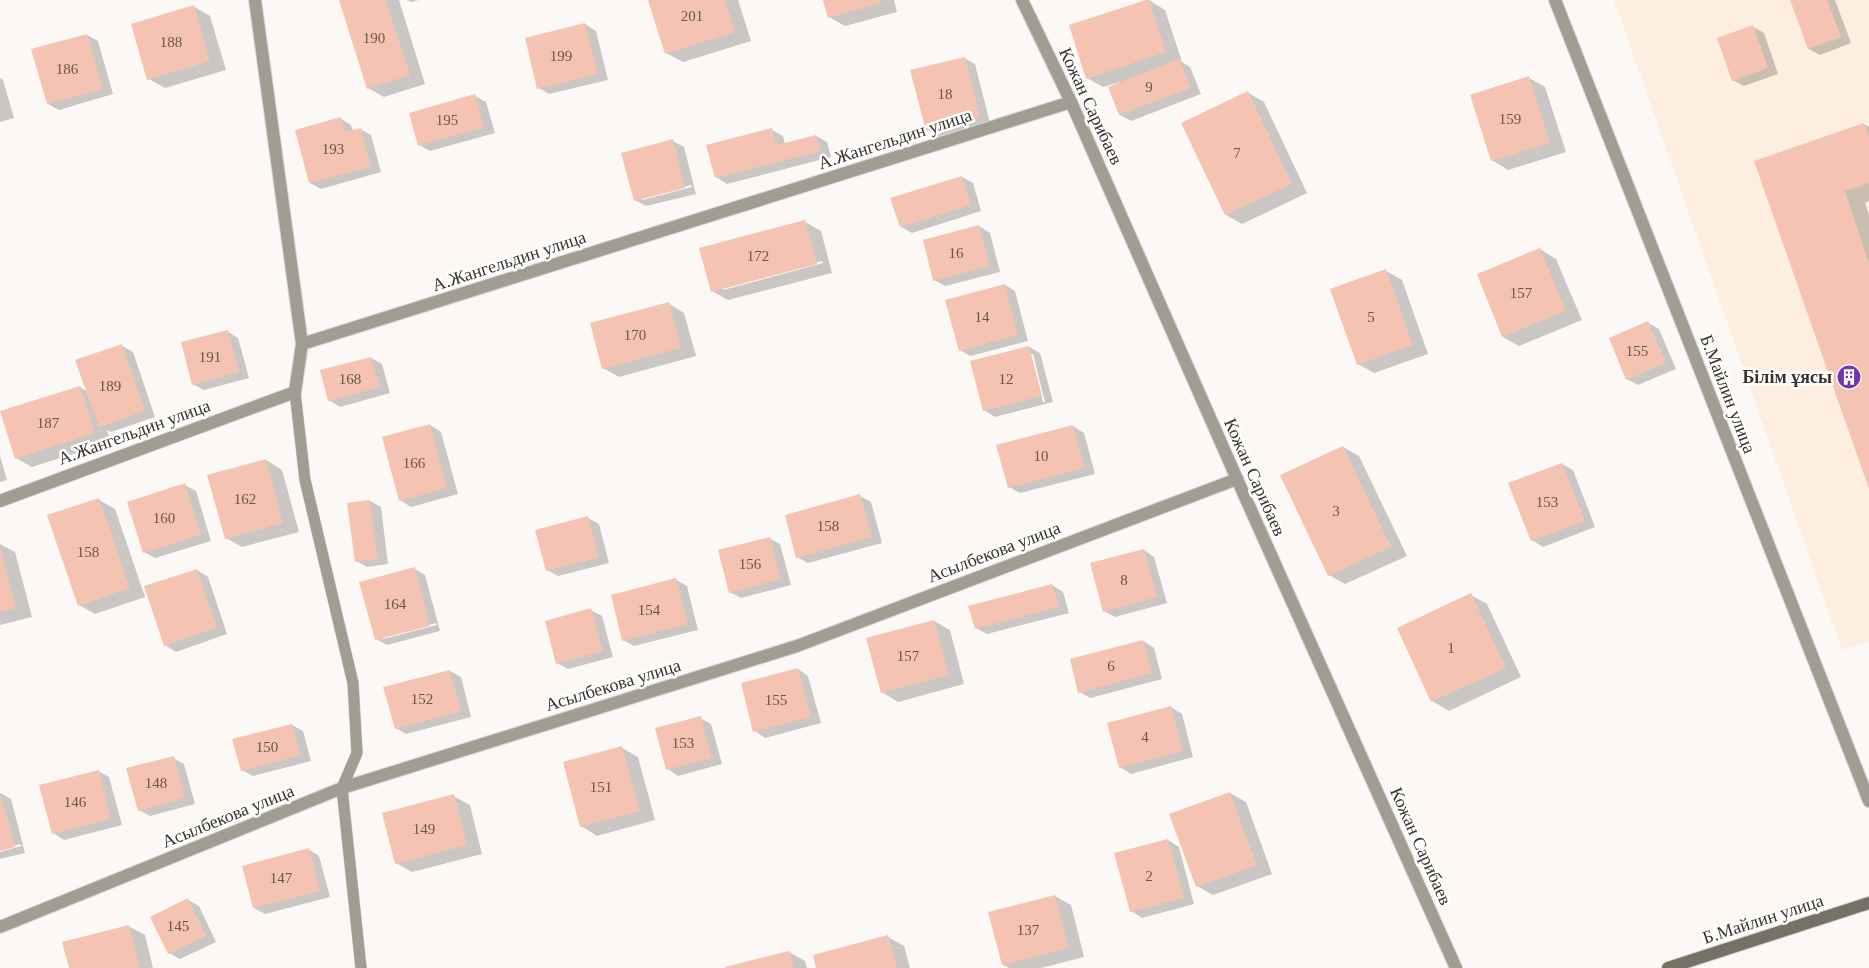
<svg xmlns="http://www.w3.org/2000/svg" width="1869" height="968" font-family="'Times New Roman',serif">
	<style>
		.built { fill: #fdeee0 }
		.shadow { fill: #0003; fill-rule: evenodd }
		.building { fill: #f5c3b1 }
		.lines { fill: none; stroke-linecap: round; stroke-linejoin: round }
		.lane-casing { stroke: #d9d5d1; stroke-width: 12 }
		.street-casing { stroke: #d9d5d1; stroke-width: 14 }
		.secondary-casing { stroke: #d9d5d1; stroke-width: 14 }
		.lane { stroke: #a09d93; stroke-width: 11 }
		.street { stroke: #a09d93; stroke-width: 12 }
		.secondary { stroke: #767164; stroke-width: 12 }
		.labels { text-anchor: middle; stroke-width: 5; stroke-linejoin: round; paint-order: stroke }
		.number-label { font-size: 15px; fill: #69574d }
		.street-label { font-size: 18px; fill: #3a332c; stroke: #fff }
		.poi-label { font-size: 18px; font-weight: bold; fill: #3a332c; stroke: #fff; text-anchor: end }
	</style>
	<rect width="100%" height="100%" fill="#fcf8f5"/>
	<!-- built -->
	<path class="built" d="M1614 0H1869V641L1842 650Z"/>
	<!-- shadow -->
	<g class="shadow">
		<path d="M340 0H399L425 84 384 97 368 88Z"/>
		<path d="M407 0H419L411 2Z"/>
		<path d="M650 0H738L751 41 683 62 666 53Z"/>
		<path d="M824 0H894L897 12 845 26 829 17Z"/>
		<path d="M1149 0 1165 10 1182 62 1190 67 1201 94 1131 121 1120 115 1110 88 1120 84V82L1103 87 1087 78Z"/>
		<path d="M1792 0H1835L1851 43 1820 55 1809 49Z"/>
		<path d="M193 6 210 16 226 70 165 88 149 79Z"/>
		<path d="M585 24 596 31 608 80 549 94 539 88Z"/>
		<path d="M1753 27 1764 33 1778 74 1744 86 1733 80Z"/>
		<path d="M87 35 98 41 113 94 59 110 48 104Z"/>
		<path d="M964 58 975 64 990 123 938 137 928 130Z"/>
		<path d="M0 78 3 80 14 118 0 122Z"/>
		<path d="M1529 78 1545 87 1566 152 1508 170 1492 160Z"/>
		<path d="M1248 93 1264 102 1307 193 1242 224 1226 215 1183 124Z"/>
		<path d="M475 96 486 102 495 133 430 151 419 145Z"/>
		<path d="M341 119 351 125 353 131 360 129 371 135 381 172 321 189 310 183Z"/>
		<path d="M1864 124 1869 127V201L1865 203 1869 215V486L1756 162Z"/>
		<path d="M772 130 783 136 785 144 816 136 827 142 831 157 727 184 716 177Z"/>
		<path d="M673 141 684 147 696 194 646 206 635 200ZM691 185 692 187 642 200V198Z"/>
		<path d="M962 177 973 183 981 211 912 233 901 227Z"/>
		<path d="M805 222 821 231 832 273 728 300 712 291ZM822 261 823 263 723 290V287Z"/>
		<path d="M979 226 990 233 1000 272 945 286 934 280Z"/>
		<path d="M1540 249 1556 259 1582 320 1519 346 1503 337 1478 275Z"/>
		<path d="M1386 271 1402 280 1428 354 1374 373 1358 364Z"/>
		<path d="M1005 285 1015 291 1028 341 970 356 960 350Z"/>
		<path d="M668 303 684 313 696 356 619 377 603 368Z"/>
		<path d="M1648 323 1659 329 1676 369 1638 385 1627 379Z"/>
		<path d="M228 332 238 338 249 378 204 390 193 384Z"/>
		<path d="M122 346 133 352 155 417 111 432 107 430 111 442 32 467 16 458 80 387 88 392Z"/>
		<path d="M1029 347 1040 353 1053 402 995 417 984 410ZM1030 354H1033L1045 402H1043Z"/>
		<path d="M371 358 382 364 390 393 340 407 329 400 321 371Z"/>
		<path d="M430 425 441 432 458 494 411 507 400 500Z"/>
		<path d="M1073 426 1084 433 1095 474 1020 493 1009 487Z"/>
		<path d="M1343 447 1359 456 1407 556 1345 584 1329 575Z"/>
		<path d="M0 456 7 480 0 482Z"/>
		<path d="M266 460 282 470 299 532 242 547 226 538Z"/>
		<path d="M1562 464 1573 470 1595 527 1543 547 1532 540Z"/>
		<path d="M185 485 196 491 211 541 155 558 144 552Z"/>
		<path d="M860 496 871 502 882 543 808 563 797 557Z"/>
		<path d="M99 500 115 509 145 597 95 614 79 605Z"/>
		<path d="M370 501 381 507 388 564 367 567 356 561Z"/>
		<path d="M588 518 599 524 609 563 558 576 547 570Z"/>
		<path d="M769 538 780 544 791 585 741 598 730 592Z"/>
		<path d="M0 544 15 552 32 617 0 625Z"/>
		<path d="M1144 550 1154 557 1167 603 1115 617 1104 611Z"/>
		<path d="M415 569 425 575 440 631 387 645 376 639ZM436 623 437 625 383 639V637Z"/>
		<path d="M197 570 208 577 227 634 176 652 165 645Z"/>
		<path d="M676 580 687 586 698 630 634 646 623 640Z"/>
		<path d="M1052 585 1063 592 1069 613 987 634 976 628Z"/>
		<path d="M1471 595 1487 604 1521 677 1449 711 1432 701Z"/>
		<path d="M591 610 602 616 613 657 568 669 557 663Z"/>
		<path d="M934 621 950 630 964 684 898 702 882 692Z"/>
		<path d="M1143 641 1154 648 1162 679 1090 698 1080 692Z"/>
		<path d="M798 669 808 676 821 723 765 738 755 731Z"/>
		<path d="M450 671 461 677 471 717 406 734 396 728Z"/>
		<path d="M1171 707 1182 714 1193 757 1131 774 1120 767Z"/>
		<path d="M700 718 711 724 722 764 678 776 668 769Z"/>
		<path d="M292 725 303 731 311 761 253 776 242 770 234 740Z"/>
		<path d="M622 748 638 757 655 820 597 836 581 826Z"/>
		<path d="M173 758 184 764 195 804 150 816 139 810Z"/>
		<path d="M98 771 109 777 122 825 64 840 53 833Z"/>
		<path d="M0 793 11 799 25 853 0 859V852L21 846V844L0 849Z"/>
		<path d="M1230 793 1246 802 1272 874 1213 895 1197 886Z"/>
		<path d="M453 796 470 805 482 854 412 872 396 863Z"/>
		<path d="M1168 840 1179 847 1194 904 1142 918 1131 911Z"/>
		<path d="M308 849 319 856 330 897 265 914 254 908Z"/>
		<path d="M1055 896 1071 905 1084 957 1041 968H1009L1003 965Z"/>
		<path d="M188 900 199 906 216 942 180 959 169 953Z"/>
		<path d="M128 926 145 935 153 968H70Z"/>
		<path d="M888 937 904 946 910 968H817Z"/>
		<path d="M789 952 805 961 807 968H728Z"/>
	</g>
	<!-- building -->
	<g class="building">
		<path d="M339 0H386L410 75 367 89Z"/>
		<path d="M648 0H725L735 32 665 54Z"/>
		<path d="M823 0H881V3L828 18Z"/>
		<path d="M1146 0H1149L1166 52 1086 79 1069 25Z"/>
		<path d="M1790 0H1827L1841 37 1808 49Z"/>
		<path d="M194 5 210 61 147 80 131 24Z"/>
		<path d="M585 23 598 74 537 89 525 38Z"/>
		<path d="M1753 25 1768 68 1732 81 1717 38Z"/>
		<path d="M87 34 103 89 47 104 31 49Z"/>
		<path d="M965 57 980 117 926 131 910 70Z"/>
		<path d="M1179 59 1191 88 1119 115 1108 87Z"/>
		<path d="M1529 76 1550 143 1491 161 1470 95Z"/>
		<path d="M1248 91 1292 184 1225 215 1181 123Z"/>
		<path d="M475 94 484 127 418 146 409 113Z"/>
		<path d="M341 117 345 132 361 128 371 167 309 183 295 130Z"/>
		<path d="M1864 123 1869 137V183L1845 191 1869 264V489L1754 161Z"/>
		<path d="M772 128 777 145 816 135 821 151 715 178 706 145Z"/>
		<path d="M673 139 685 188 634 201 621 153Z"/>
		<path d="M962 176 971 205 900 227 890 198Z"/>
		<path d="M805 220 817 264 711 292 699 248Z"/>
		<path d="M979 225 990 266 933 281 923 240Z"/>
		<path d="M1540 248 1566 311 1502 337 1477 274Z"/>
		<path d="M1386 269 1413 345 1357 365 1330 289Z"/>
		<path d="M1005 284 1018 335 959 351 945 300Z"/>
		<path d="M669 302 681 348 602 369 590 323Z"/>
		<path d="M1648 321 1666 363 1626 380 1609 338Z"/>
		<path d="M228 330 239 372 192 385 181 342Z"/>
		<path d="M122 344 145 411 99 427 75 360Z"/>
		<path d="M1029 346 1042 396 983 411 970 361Z"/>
		<path d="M371 357 380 387 328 401 320 370Z"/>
		<path d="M80 386 95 433 15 459 0 411Z"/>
		<path d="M430 424 447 488 399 501 382 437Z"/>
		<path d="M1073 425 1085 468 1008 488 996 445Z"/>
		<path d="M1343 446 1391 547 1328 576 1280 475Z"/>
		<path d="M266 459 283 523 225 539 207 475Z"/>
		<path d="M1562 463 1585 521 1531 541 1508 483Z"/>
		<path d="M185 483 201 535 143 553 127 502Z"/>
		<path d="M860 494 872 537 796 558 785 515Z"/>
		<path d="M99 498 130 588 78 606 47 515Z"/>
		<path d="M370 500 378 559 355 562 347 503Z"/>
		<path d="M588 516 599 557 546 571 535 530Z"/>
		<path d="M770 537 781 579 729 593 718 550Z"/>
		<path d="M0 547 16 608 0 612Z"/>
		<path d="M1144 549 1157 597 1103 612 1090 563Z"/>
		<path d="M415 567 430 626 375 640 359 582Z"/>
		<path d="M197 569 217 628 164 646 144 586Z"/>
		<path d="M676 578 688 624 622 641 611 595Z"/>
		<path d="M1052 584 1059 607 975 629 968 606Z"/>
		<path d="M1471 593 1506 668 1431 702 1397 628Z"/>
		<path d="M591 608 603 651 556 664 545 621Z"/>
		<path d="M934 620 949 675 881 693 866 638Z"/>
		<path d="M1143 640 1152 673 1078 693 1070 659Z"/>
		<path d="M798 668 811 717 753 732 741 683Z"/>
		<path d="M450 670 461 711 395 729 383 687Z"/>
		<path d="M1171 706 1183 751 1119 768 1107 723Z"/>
		<path d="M701 716 712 758 666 770 655 728Z"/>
		<path d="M292 724 301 755 241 771 232 739Z"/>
		<path d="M622 746 640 811 580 827 563 762Z"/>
		<path d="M174 756 185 798 138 811 126 768Z"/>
		<path d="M99 770 111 819 52 834 39 785Z"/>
		<path d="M0 792 15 847 0 851Z"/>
		<path d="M1230 792 1257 865 1196 887 1169 814Z"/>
		<path d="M454 794 467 845 395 864 382 813Z"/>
		<path d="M1168 839 1184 898 1130 912 1114 853Z"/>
		<path d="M309 848 320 891 253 908 242 866Z"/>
		<path d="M1055 895 1069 948 1002 965 988 912Z"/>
		<path d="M188 898 206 936 168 954 150 917Z"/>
		<path d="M129 925 140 968H69L62 942Z"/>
		<path d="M888 935 897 968H816L813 955Z"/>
		<path d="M789 951 794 968H725V967Z"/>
	</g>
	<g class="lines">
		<defs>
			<path id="lane" d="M295 392 305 480 353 683 357 753 342 788 361 968"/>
			<g id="street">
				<path d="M255 0 302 344"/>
				<path d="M1022 0 1071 102 1237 479 1456 968"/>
				<path d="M1555 0 1869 801"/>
				<path d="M0 501 295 392 302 344 1071 102"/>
				<path d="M0 927 342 788 797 646 1237 479"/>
			</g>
			<path id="secondary" d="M1668 968 1869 903"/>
		</defs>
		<!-- lane casing -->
		<use href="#lane" class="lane-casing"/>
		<!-- street casing -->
		<use href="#street" class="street-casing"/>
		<!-- secondary casing -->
		<use href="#secondary" class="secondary-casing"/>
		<!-- lane -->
		<use href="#lane" class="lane"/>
		<!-- street -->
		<use href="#street" class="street"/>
		<!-- secondary -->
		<use href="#secondary" class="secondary"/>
	</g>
	<!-- icons -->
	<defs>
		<symbol id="building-disc" viewBox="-11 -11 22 22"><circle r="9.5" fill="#7136ac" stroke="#fff"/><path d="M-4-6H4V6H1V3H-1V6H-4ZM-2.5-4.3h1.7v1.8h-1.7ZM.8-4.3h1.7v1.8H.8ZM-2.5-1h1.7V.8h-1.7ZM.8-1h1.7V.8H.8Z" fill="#fff"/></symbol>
	</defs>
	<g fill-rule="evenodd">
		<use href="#building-disc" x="1835" y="363" width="28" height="28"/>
	</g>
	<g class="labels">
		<!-- number labels -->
		<g class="number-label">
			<text x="692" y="21">201</text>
			<text x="374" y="43">190</text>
			<text x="171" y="47">188</text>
			<text x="561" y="61">199</text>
			<text x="67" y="74">186</text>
			<text x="1149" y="92">9</text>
			<text x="945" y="99">18</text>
			<text x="1510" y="124">159</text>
			<text x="447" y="125">195</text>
			<text x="333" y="154">193</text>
			<text x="1237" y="158">7</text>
			<text x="956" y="258">16</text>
			<text x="758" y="261">172</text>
			<text x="1521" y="298">157</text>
			<text x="982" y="322">14</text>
			<text x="1371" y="322">5</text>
			<text x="635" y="340">170</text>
			<text x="1637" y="356">155</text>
			<text x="210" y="362">191</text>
			<text x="350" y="384">168</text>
			<text x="1006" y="384">12</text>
			<text x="110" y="391">189</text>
			<text x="48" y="428">187</text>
			<text x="1041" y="461">10</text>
			<text x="414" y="468">166</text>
			<text x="245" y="504">162</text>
			<text x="1547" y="507">153</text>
			<text x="1336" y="516">3</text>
			<text x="164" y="523">160</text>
			<text x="828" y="531">158</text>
			<text x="88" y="557">158</text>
			<text x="750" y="569">156</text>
			<text x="1124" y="585">8</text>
			<text x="395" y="609">164</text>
			<text x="649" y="615">154</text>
			<text x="1451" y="653">1</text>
			<text x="908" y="661">157</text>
			<text x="1111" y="671">6</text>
			<text x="422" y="704">152</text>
			<text x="776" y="705">155</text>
			<text x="1145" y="742">4</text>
			<text x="683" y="748">153</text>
			<text x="267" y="752">150</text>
			<text x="156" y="788">148</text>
			<text x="601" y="792">151</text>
			<text x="75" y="807">146</text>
			<text x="424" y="834">149</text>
			<text x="1149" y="881">2</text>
			<text x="281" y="883">147</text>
			<text x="178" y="931">145</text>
			<text x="1028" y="935">137</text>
		</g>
		<!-- street labels -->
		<g class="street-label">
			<text transform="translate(1091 106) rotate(65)" y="6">Кожан Сарибаев</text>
			<text transform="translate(895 139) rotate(-18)" y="6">А.Жангельдин улица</text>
			<text transform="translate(509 261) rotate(-18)" y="6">А.Жангельдин улица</text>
			<text transform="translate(1728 394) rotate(69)" y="6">Б.Майлин улица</text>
			<text transform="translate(134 432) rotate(-20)" y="6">А.Жангельдин улица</text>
			<text transform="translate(1255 477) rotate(66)" y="6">Кожан Сарибаев</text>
			<text transform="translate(994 552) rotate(-21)" y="6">Асылбекова улица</text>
			<text transform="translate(613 685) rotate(-17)" y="6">Асылбекова улица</text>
			<text transform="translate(228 816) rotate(-22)" y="6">Асылбекова улица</text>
			<text transform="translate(1421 846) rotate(66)" y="6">Кожан Сарибаев</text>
			<text transform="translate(1763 919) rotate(-18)" y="6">Б.Майлин улица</text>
		</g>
		<!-- poi labels -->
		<g class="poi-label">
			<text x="1832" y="383">Білім ұясы</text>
		</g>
	</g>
</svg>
